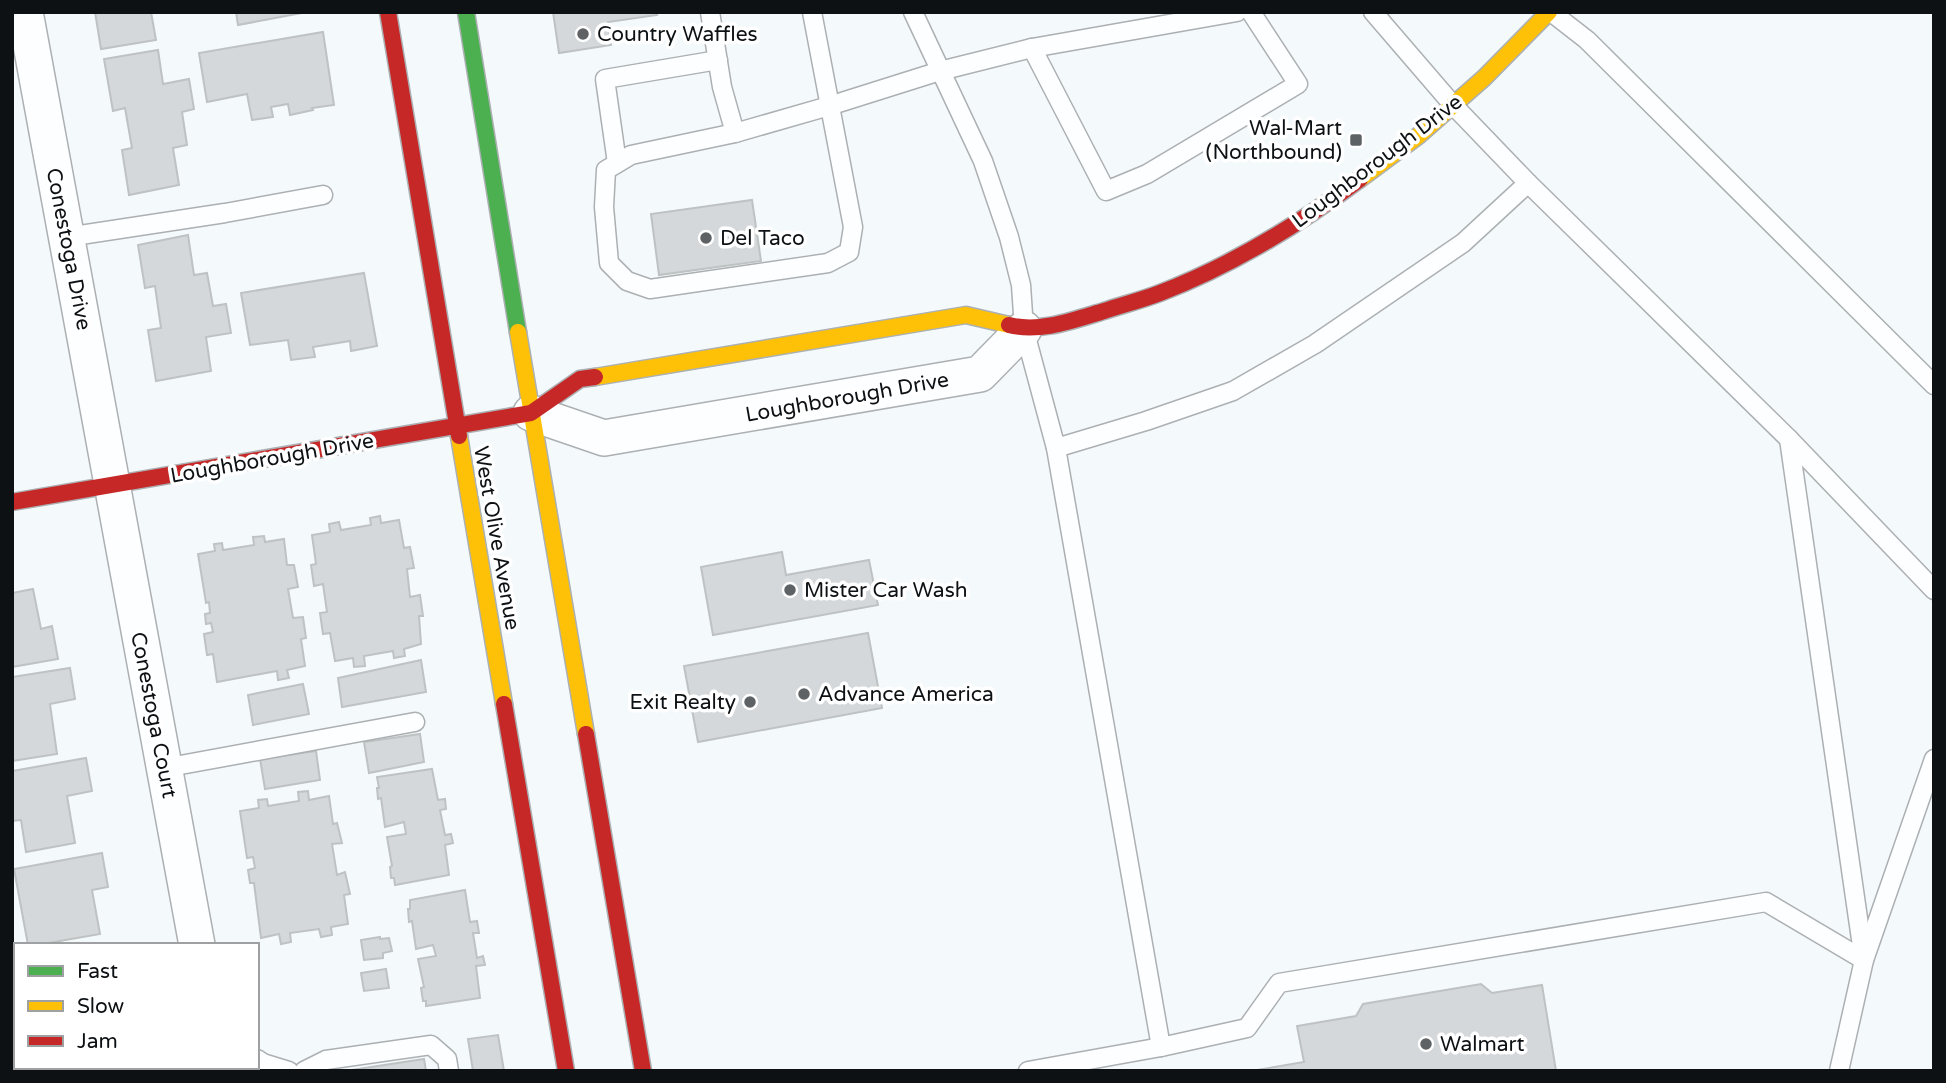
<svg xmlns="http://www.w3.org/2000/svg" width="1946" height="1083" font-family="'Varela Round',sans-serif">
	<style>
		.building { fill: #d4d8da; stroke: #bec2c3; stroke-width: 2 }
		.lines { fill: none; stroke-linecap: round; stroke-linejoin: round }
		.lane-casing { stroke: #acb0b3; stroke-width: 21 }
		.street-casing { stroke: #acb0b3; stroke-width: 38 }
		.fast-casing { stroke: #acb0b3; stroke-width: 19 }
		.slow-casing { stroke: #acb0b3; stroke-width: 19 }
		.jam-casing { stroke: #acb0b3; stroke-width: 19 }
		.lane { stroke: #fdfeff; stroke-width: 18 }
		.street { stroke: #fdfeff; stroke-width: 35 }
		.fast { stroke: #4caf50; stroke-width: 16 }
		.slow { stroke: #ffc107; stroke-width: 16 }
		.jam { stroke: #c62828; stroke-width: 16 }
		.poi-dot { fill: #5e6265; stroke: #fff; stroke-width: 2.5 }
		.labels { text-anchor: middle; stroke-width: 7; stroke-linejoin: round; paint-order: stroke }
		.poi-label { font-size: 21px; fill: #0d1113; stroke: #fff; text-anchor: start }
		.street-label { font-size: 21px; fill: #0d1113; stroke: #fff }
	</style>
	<rect width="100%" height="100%" fill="#f4f9fc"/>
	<!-- building -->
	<g class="building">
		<path d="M95 12H151L156 40 101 49Z"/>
		<path d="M236 12H307L238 25Z"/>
		<path d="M553 12H656L657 15 608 22 611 45 559 53Z"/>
		<path d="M323 32 334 105 312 108 313 110 290 115 288 104 271 107 273 117 252 120 247 94 207 102 199 53Z"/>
		<path d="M158 50 163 84 189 79 194 109 182 112 187 145 173 148 179 185 129 195 122 150 132 148 125 108 113 111 104 59Z"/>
		<path d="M752 200 761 261 659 275 651 214Z"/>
		<path d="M188 235 194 275 207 273 213 306 226 304 231 333 206 337 211 371 156 381 148 330 161 328 155 286 145 288 138 245Z"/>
		<path d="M364 273 377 346 351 351 350 341 313 347 315 357 291 360 288 340 250 345 241 293Z"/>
		<path d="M380 516 381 523 399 520 404 548 410 547 414 568 407 569 410 597 420 595 423 616H419L421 644 404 649 405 656 394 658 393 651 364 656 365 666 354 667 353 658 335 661 330 633 323 634 320 613 327 612 323 584 314 586 311 565 316 564 312 535 330 532 329 524 339 522 341 530 371 525 370 518Z"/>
		<path d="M264 536 265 542 284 539 287 565H294L298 587 288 589 293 618 303 617 306 638 301 639 305 666 287 670 289 678 278 680 277 671 217 682 213 654 207 655 204 634 213 632 211 623 206 624 205 614 210 613 209 602 206 603 198 554 215 551 214 544 222 543 223 550 254 545 253 537Z"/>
		<path d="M782 552 786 575 869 560 878 605 713 635 701 567Z"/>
		<path d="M33 589 41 629 52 626 58 659 12 667V593Z"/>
		<path d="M868 633 882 708 698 742 684 666Z"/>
		<path d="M421 660 426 692 342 707 338 678Z"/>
		<path d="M70 668 75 699 50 704 57 754 12 761V677Z"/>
		<path d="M303 684 309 714 253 725 248 695Z"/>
		<path d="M420 734 424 762 369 773 364 742Z"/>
		<path d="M316 751 320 780 265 789 260 759Z"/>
		<path d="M86 758 92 791 67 796 75 843 26 852 21 820 12 821V771Z"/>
		<path d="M432 769 438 800 445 799 446 809 440 810 445 835 451 834 453 843 445 845 449 875 395 885 394 878H391L390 867 392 866 387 837 406 834 404 822 385 827 381 798 378 799 377 788H379L377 777Z"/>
		<path d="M308 791 309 800 329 796 333 824 337 823 342 843 332 844 337 875 345 872 350 894 344 895 348 924 331 927 332 935 321 937 319 929 290 933 291 942 281 944 279 934 261 938 254 883H250L248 870 255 868 253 857 247 858 240 811 259 808 258 800 267 799 268 806 299 801 298 792Z"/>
		<path d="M102 853 108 887 92 890 100 934 37 945H28L14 869Z"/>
		<path d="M465 890 470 922 477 921 479 933H473L477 958 483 956 485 965 476 966 480 998 426 1006V1001H423L421 988 424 987 418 959 436 956 433 945 416 949 412 921 409 922 408 909H410V900Z"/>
		<path d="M380 937V939L389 938 392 951 383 953V958L364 960 361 940Z"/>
		<path d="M386 969 389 988 364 991 361 973Z"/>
		<path d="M1481 984 1492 993 1542 985 1556 1071H1251L1304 1062 1297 1026 1356 1016 1363 1004Z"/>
		<path d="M498 1035 504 1071H473L468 1039Z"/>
		<path d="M424 1059 426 1071H345Z"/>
		<path d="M59 1067H115L116 1071H60Z"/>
	</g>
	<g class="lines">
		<defs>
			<g id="lane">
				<path d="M710 12 722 87 735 133 829 106 940 71 1032 48 1237 12"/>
				<path d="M913 12 983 161 1009 237 1021 285 1024 329 1056 448 1161 1047"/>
				<path d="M1373 12 1453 105 1528 183 1789 439 1934 590"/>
				<path d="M1551 12 1587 40 1934 385"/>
				<path d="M1032 48 1106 191 1147 174 1298 84 1251 12"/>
				<path d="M735 133 631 155 606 170 604 207 609 263 627 281 650 289 828 263 849 252 853 227 812 12"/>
				<path d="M617 163 605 79 718 60"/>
				<path d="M67 237 225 213 323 195"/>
				<path d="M1056 448 1146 421 1233 391 1315 344 1463 243 1528 183"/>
				<path d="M164 768 415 722"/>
				<path d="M257 1059 263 1063 289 1071"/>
				<path d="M304 1071 326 1060 431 1045 447 1059 449 1071"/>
				<path d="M1028 1071 1161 1047 1247 1028 1279 983 1766 902 1864 960 1789 439"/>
				<path d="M1839 1071 1864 960 1934 759"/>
			</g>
			<g id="street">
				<path d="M25 12 197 945"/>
				<path d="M531 413 604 438 980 374 1024 329"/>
			</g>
			<path id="fast" d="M466 12 518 332"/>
			<g id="slow">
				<path d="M1360 179 1418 136 1484 78 1549 12"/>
				<path d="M518 332 586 734"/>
				<path d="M595 377 966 315 1009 325"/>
				<path d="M459 436 504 704"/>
			</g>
			<g id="jam">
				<path d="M388 12 459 436"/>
				<path d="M1009 325C1040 333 1074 320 1104 311 1122 305 1142 300 1160 293 1233 265 1298 225 1360 179"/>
				<path d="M12 502 531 413 580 379 595 377"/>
				<path d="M504 704 566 1071"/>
				<path d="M586 734 643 1071"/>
			</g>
		</defs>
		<!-- lane casing -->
		<use href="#lane" class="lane-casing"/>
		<!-- street casing -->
		<use href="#street" class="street-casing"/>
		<!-- fast casing -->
		<use href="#fast" class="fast-casing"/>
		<!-- slow casing -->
		<use href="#slow" class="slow-casing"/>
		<!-- jam casing -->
		<use href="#jam" class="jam-casing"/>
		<!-- lane -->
		<use href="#lane" class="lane"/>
		<!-- street -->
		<use href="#street" class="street"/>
		<!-- fast -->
		<use href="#fast" class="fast"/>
		<!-- slow -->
		<use href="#slow" class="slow"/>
		<!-- jam -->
		<use href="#jam" class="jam"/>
	</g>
	<!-- markers -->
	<g class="poi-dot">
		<circle cx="583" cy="34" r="7"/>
		<rect x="1349" y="133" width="14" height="14" rx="3.5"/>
		<circle cx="706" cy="238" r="7"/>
		<circle cx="790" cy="590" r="7"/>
		<circle cx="804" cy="694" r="7"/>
		<circle cx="750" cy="702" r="7"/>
		<circle cx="1426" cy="1044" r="7"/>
	</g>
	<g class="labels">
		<!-- poi labels -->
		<g class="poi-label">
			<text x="597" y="41">Country Waffles</text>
			<text x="1342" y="135" text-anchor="end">Wal-Mart<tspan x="1342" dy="24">(Northbound)</tspan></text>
			<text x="720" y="245">Del Taco</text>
			<text x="804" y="597">Mister Car Wash</text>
			<text x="818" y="701">Advance America</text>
			<text x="736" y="709" text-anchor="end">Exit Realty</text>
			<text x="1440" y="1051">Walmart</text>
		</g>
		<!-- street labels -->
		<g class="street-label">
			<text transform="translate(1377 161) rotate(-37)" y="7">Loughborough Drive</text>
			<text transform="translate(69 249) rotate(79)" y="7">Conestoga Drive</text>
			<text transform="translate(847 397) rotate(-10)" y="7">Loughborough Drive</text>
			<text transform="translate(272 458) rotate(-10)" y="7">Loughborough Drive</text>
			<text transform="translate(497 538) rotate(80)" y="7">West Olive Avenue</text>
			<text transform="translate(154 715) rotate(79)" y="7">Conestoga Court</text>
		</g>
	</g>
	<!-- border -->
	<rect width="1946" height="1083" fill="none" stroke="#0d1113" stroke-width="28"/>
	<!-- legend -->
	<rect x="14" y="943" width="245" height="126" fill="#ffffff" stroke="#9ea0a1" stroke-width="2"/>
	<rect x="28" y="966" width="35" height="10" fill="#4caf50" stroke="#9ea0a1" stroke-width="2"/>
	<text x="77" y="978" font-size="21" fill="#0d1113">Fast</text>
	<rect x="28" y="1001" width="35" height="10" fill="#ffc107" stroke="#9ea0a1" stroke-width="2"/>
	<text x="77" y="1013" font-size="21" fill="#0d1113">Slow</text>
	<rect x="28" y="1036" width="35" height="10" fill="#c62828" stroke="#9ea0a1" stroke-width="2"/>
	<text x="77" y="1048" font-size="21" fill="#0d1113">Jam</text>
</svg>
